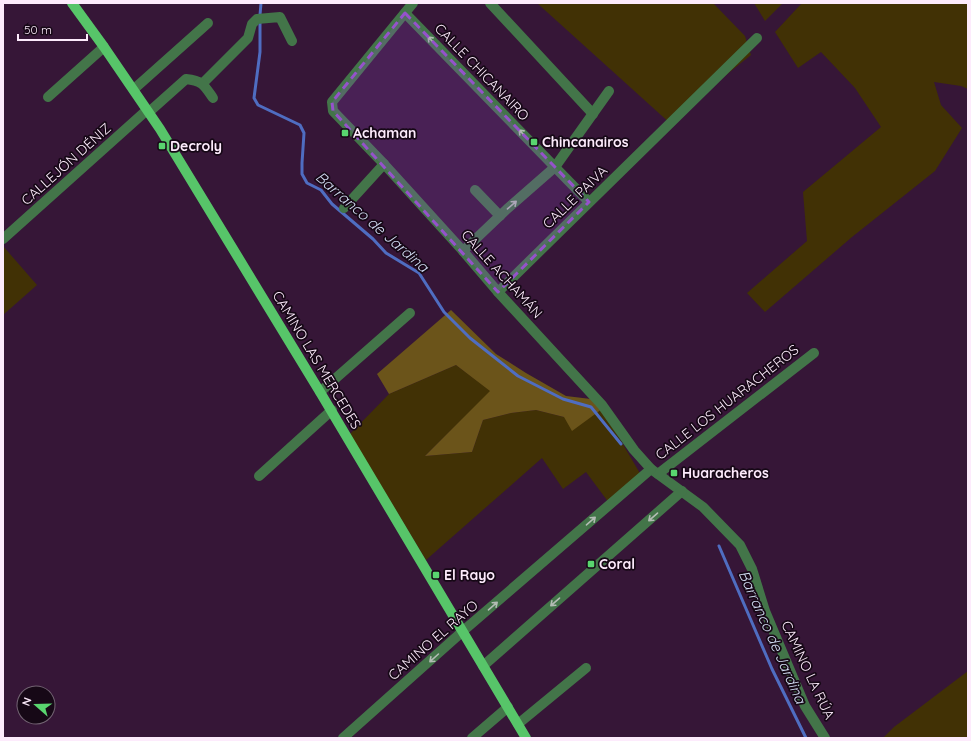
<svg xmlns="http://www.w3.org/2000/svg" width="971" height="741" font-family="Quicksand,sans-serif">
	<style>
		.green { fill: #413105 }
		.forest { fill: #6b541a }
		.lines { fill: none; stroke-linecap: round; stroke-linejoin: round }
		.stream { stroke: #4f6dc1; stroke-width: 3 }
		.minor { stroke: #437549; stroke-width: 10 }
		.major { stroke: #57c569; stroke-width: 10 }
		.oneway { stroke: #b3bcb4 }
		.marked { fill: #9552cb; fill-opacity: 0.2; stroke: #9552cb; stroke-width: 3; stroke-dasharray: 8 5; stroke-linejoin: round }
		.poi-dot { fill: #59d56f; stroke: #160816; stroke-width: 1.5 }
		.labels { text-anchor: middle; stroke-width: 3.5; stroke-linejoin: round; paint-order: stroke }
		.street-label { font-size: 14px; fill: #fdebfc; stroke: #160816 }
		.poi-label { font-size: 14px; font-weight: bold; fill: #fdebfc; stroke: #160816; text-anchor: start }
		.water-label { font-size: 15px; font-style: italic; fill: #d0daf1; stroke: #160816 }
	</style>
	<rect width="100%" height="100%" fill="#361637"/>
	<!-- green -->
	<g class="green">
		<path d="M537 3H713L745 36 751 55 721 79 672 125Z"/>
		<path d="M754 3H783L765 21Z"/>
		<path d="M802 3H968V89L961 86 934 82 941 105 962 128 935 171 852 237 765 312 747 293 807 241 803 192 881 127 855 88 821 52 798 68 775 32Z"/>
		<path d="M3 246 37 285 3 315Z"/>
		<path d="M456 365 491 391 425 456 472 452 483 420 511 413 536 410 564 417 602 409 644 480 612 507 586 472 563 489 542 458 426 560 350 434 389 394Z"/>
		<path d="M968 671V738H883L894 727Z"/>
	</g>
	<!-- forest -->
	<path class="forest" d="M451 310 496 354 526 373 566 396 591 399 602 409 572 431 564 417 536 410 511 413 483 420 472 452 425 456 490 391 456 365 389 394 377 374Z"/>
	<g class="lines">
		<!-- stream -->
		<g class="stream">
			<path d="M260 15 261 3"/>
			<path d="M260 21V52L254 98 258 105 300 125 304 133 302 163V174L307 183 321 190 332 204 373 239 386 253 419 273 444 312 470 338 518 376 563 399 591 407 621 444"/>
			<path d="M719 546 772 669 806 738"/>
		</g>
		<!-- minor -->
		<g class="minor">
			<path d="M413 3 332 102 333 111 384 164 463 251 498 292 602 405 634 450 651 469 703 507 740 545 752 569 765 611 805 706 825 738"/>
			<path d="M490 3 593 114"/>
			<path d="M405 13 589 202"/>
			<path d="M203 83 248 38 252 24 257 19 280 17 292 41"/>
			<path d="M134 89 208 23"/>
			<path d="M48 97 104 47"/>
			<path d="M149 112 186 79C203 81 204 85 213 98"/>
			<path d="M475 190 500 216"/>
			<path d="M344 208 384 164"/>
			<path d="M3 239 147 110"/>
			<path d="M463 251 507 209 555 167 609 91"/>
			<path d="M498 292 757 38"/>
			<path d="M320 392 410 313"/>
			<path d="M658 474 814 353"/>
			<path d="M259 476 332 410"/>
			<path d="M483 666 682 491"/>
			<path d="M518 724 586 668"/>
			<path d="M343 738 463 631 651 469"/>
			<path d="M472 738 508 707"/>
		</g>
		<!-- major -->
		<path class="major" d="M72 3 104 47 160 129 320 392 526 738"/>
	</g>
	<!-- one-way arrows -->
	<defs><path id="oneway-shaft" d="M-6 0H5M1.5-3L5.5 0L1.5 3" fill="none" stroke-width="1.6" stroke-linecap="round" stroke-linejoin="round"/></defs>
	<g class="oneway">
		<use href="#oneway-shaft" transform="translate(432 41) rotate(-134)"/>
		<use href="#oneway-shaft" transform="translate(523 134) rotate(-134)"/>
		<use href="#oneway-shaft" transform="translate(512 205) rotate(-41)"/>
		<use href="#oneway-shaft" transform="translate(653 517) rotate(139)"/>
		<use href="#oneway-shaft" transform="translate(591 521) rotate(-41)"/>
		<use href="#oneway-shaft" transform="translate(555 602) rotate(139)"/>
		<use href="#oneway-shaft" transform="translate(493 606) rotate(-41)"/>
		<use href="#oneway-shaft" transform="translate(434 658) rotate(138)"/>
	</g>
	<!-- marked area -->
	<path class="marked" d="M405 13 589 202 498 292 333 111 332 102Z"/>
	<!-- markers -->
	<g class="poi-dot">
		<rect x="341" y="129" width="8" height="8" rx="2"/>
		<rect x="530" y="138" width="8" height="8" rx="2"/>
		<rect x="158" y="142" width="8" height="8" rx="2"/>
		<rect x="670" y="469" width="8" height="8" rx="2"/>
		<rect x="587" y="560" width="8" height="8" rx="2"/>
		<rect x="432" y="571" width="8" height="8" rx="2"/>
	</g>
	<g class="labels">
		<!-- street labels -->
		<g class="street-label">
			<text transform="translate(482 72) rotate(46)" y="5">CALLE CHICANAIRO</text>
			<text transform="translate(66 164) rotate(-42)" y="5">CALLEJÓN DÉNIZ</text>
			<text transform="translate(575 197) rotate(-44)" y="5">CALLE PAIVA</text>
			<text transform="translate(502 274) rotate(48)" y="5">CALLE ACHAMÁN</text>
			<text transform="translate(317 360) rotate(59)" y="5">CAMINO LAS MERCEDES</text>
			<text transform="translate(727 402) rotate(-38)" y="5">CALLE LOS HUARACHEROS</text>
			<text transform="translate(433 640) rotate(-41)" y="5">CAMINO EL RAYO</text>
			<text transform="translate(808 670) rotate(65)" y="5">CAMINO LA RÚA</text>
		</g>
		<!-- poi labels -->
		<g class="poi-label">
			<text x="353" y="138">Achaman</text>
			<text x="542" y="147">Chincanairos</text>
			<text x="170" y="151">Decroly</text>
			<text x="682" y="478">Huaracheros</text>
			<text x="599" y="569">Coral</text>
			<text x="444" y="580">El Rayo</text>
		</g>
		<!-- water labels -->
		<g class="water-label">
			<text transform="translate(372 222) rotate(41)" y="5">Barranco de Jardina</text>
			<text transform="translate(772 637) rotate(66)" y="5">Barranco de Jardina</text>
		</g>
	</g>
	<!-- border -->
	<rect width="971" height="741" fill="none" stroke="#fdebfc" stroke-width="8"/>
	<!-- north arrow -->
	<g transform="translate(36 705) rotate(290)"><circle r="19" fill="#160816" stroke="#726372"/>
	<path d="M0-3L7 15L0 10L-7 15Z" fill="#59d56f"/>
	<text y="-6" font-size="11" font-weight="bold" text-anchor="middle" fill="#fdebfc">N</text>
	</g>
	<!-- scale -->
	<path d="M18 34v6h69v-6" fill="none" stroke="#fdebfc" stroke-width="2"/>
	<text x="24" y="34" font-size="12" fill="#fdebfc" stroke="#160816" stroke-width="3" paint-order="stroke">50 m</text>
</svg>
